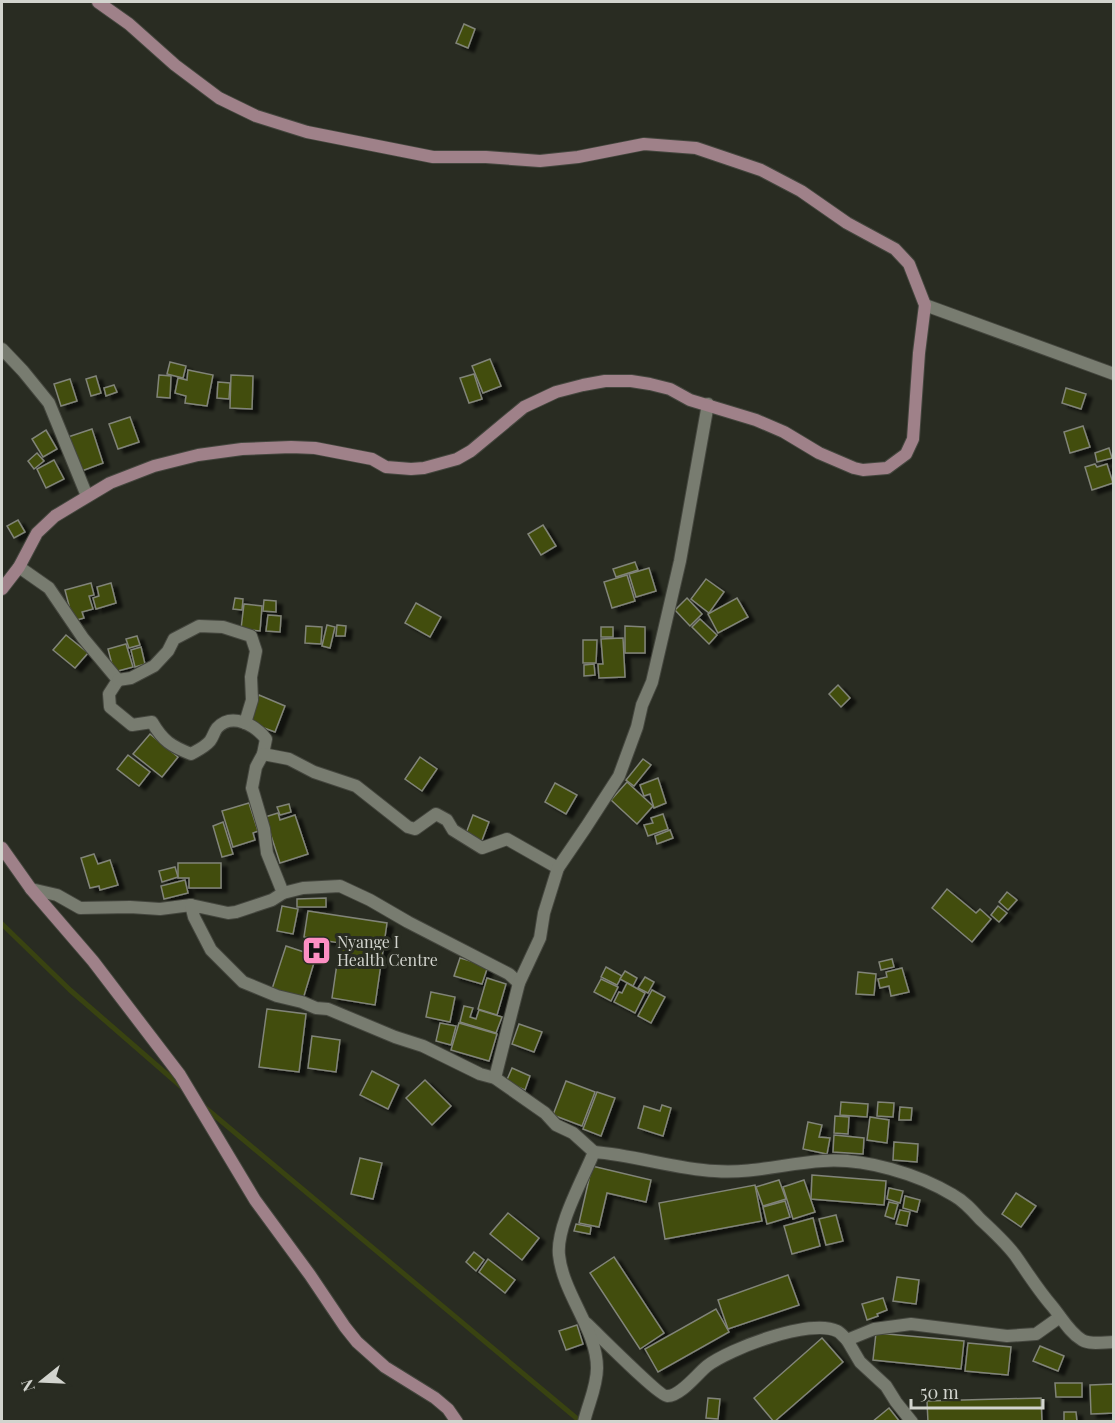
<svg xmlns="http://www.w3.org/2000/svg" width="1115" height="1423" font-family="'Playfair Display',serif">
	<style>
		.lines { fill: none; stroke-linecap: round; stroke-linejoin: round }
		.stream { stroke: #394311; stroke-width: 5 }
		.building { fill: #424e07; stroke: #818479; stroke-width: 1.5; filter: url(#shadow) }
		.minor-casing { stroke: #44463e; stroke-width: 14 }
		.secondary-casing { stroke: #44463e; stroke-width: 14 }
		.minor { stroke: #787c70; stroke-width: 12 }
		.secondary { stroke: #9f8189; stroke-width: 12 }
		.labels { text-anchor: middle; stroke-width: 6; stroke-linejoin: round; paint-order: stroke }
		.poi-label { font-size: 16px; fill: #d2d4ce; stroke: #292c22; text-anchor: start }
	</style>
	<defs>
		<filter id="shadow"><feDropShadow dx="6" dy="4" stdDeviation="1.5" flood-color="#0009"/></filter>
	</defs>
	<rect width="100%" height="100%" fill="#292c22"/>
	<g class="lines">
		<!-- stream -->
		<g class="stream">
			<path d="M2 924 70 990 184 1089"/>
			<path d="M202 1105 581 1422"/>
		</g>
	</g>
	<!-- building -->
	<g class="building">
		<path d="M464 24 475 29 468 48 456 43Z"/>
		<path d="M490 359 501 386 483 393 472 366Z"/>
		<path d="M170 362 186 366 183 378 167 374Z"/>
		<path d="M188 370 213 375 207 406 185 403 186 396 175 393 178 378 187 380Z"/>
		<path d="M474 374 482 399 469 403 460 378Z"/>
		<path d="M159 375 171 376 170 398 157 397Z"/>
		<path d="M231 375 253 376 252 409 230 408Z"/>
		<path d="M96 376 101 393 91 396 86 379Z"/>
		<path d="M70 379 77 401 61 406 54 384Z"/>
		<path d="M218 382 230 383 229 399 217 398Z"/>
		<path d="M114 385 117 392 106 396 104 388Z"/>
		<path d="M1066 388 1086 394 1081 409 1062 403Z"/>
		<path d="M130 417 139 442 118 449 109 424Z"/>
		<path d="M1083 426 1090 447 1070 453 1064 432Z"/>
		<path d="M92 429 103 463 79 472 68 437Z"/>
		<path d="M46 430 57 449 43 457 32 439Z"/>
		<path d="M1109 448 1112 458 1097 462 1095 453Z"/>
		<path d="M37 453 44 461 34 469 28 461Z"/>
		<path d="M54 460 64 479 46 488 37 469Z"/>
		<path d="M1095 464 1097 467 1107 464 1113 483 1092 490 1085 467Z"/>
		<path d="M18 520 25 532 14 538 7 526Z"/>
		<path d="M543 525 556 546 541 555 528 534Z"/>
		<path d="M635 562 638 570 616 577 613 569Z"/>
		<path d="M649 568 656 591 636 597 629 574Z"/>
		<path d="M627 575 635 601 612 608 604 582Z"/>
		<path d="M706 579 724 592 709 613 691 599Z"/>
		<path d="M91 583 94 595 89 596 93 609 82 612 84 618 73 621 65 590Z"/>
		<path d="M111 583 116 603 96 609 93 598 99 596 97 587Z"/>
		<path d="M235 598 243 599 242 610 233 609Z"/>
		<path d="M687 598 702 614 690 626 675 610Z"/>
		<path d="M737 598 748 617 718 633 708 614Z"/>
		<path d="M264 600 276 601V612L263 611Z"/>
		<path d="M416 603 441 617 430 637 405 623Z"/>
		<path d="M244 604 262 606 260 631 241 629Z"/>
		<path d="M268 615 281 616 280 632 266 631Z"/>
		<path d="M700 619 717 635 709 644 692 627Z"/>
		<path d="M327 625 335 627 330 648 322 646Z"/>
		<path d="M337 625 346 626 345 636H336Z"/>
		<path d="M306 626 322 627 321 644 305 643Z"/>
		<path d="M625 626 645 627V653H625Z"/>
		<rect x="601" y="627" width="12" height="10"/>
		<path d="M66 635 88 653 75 668 53 650Z"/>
		<path d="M137 636 140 645 129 648 126 639Z"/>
		<path d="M623 638 625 677 599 678 598 664H603L601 639Z"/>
		<path d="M583 640H597L596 663H583Z"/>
		<path d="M126 644 133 667 114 672 108 649Z"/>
		<path d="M141 647 145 664 135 667 131 650Z"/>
		<path d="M594 664 595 675 584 676V665Z"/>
		<path d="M838 685 850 698 841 707 829 694Z"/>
		<path d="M259 695 285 706 275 732 248 722Z"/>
		<path d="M150 734 178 757 162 777 133 754Z"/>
		<path d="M128 755 150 772 139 786 117 769Z"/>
		<path d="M420 757 437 769 422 791 405 779Z"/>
		<path d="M643 759 651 765 634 786 626 780Z"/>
		<path d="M658 778 666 803 654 808 650 794 644 796 640 785Z"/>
		<path d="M627 782 653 806 637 824 611 800Z"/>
		<path d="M555 783 577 795 566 814 545 802Z"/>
		<path d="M249 803 258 831 253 833 255 840 233 847 222 811Z"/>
		<path d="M289 804 291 812 280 815 277 807Z"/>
		<path d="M278 813 280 820 295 815 308 854 280 863 265 817Z"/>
		<path d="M663 814 668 829 648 836 644 825 653 823 651 818Z"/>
		<path d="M473 815 489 822 481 843 465 836Z"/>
		<path d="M223 822 233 854 222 857 213 826Z"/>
		<path d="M670 830 673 838 657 844 655 836Z"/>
		<path d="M94 854 98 864 110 860 118 885 100 890 99 886 90 888 81 858Z"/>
		<path d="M178 863H221V888H189V878H178Z"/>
		<path d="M175 867 178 877 162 882 159 871Z"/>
		<path d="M185 880 188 893 164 899 161 886Z"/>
		<path d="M947 889 976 913 980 909 991 919 972 942 932 908Z"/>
		<path d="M1007 892 1017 900 1008 910 999 902Z"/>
		<path d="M326 898V907H297V899Z"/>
		<path d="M282 906 298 909 293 934 277 931Z"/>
		<path d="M998 906 1007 913 999 922 991 915Z"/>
		<path d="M308 911 387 923 375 1005 332 998 340 943 304 937Z"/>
		<path d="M286 946 316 956 303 999 272 989Z"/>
		<path d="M460 958 488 966 482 984 454 976Z"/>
		<path d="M892 959 894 967 881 970 879 962Z"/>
		<path d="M606 967 622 976 617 985 601 977Z"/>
		<path d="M902 968 909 992 891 996 889 986 880 988 878 979 887 977 886 972Z"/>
		<path d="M625 971 637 978 633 986 620 979Z"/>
		<path d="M858 972 876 974 874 995 856 994Z"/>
		<path d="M645 977 654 982 648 993 638 988Z"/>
		<path d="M487 978 506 984 497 1015 478 1009Z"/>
		<path d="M601 979 618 987 611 1001 594 992Z"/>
		<path d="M627 983 645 993 635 1013 614 1002 619 992 622 993Z"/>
		<path d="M652 990 665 997 651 1023 638 1016Z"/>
		<path d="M431 992 455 997 450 1022 426 1017Z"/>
		<path d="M464 1006 473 1008 470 1017 476 1019 479 1010 502 1017 496 1033 460 1022Z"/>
		<path d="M267 1009 306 1014 299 1072 259 1067Z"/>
		<path d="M440 1023 456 1026 451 1045 436 1041Z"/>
		<path d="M459 1023 497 1034 489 1061 451 1050Z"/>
		<path d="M519 1024 542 1032 534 1052 512 1044Z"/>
		<path d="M312 1036 340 1040 336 1072 308 1068Z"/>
		<path d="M512 1068 530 1076 525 1090 506 1082Z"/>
		<path d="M372 1071 399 1085 388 1109 360 1095Z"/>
		<path d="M425 1080 451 1106 432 1125 406 1098Z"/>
		<path d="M566 1081 595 1092 582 1126 553 1115Z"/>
		<path d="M597 1092 615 1098 601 1136 583 1129Z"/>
		<path d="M841 1102 868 1104 867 1117 840 1115Z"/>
		<path d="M878 1102 894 1103 893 1117 877 1116Z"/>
		<path d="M662 1105 671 1108 663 1136 638 1128 644 1106 660 1111Z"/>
		<path d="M900 1107 912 1108 911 1120H899Z"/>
		<path d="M835 1116 849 1117 848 1134 834 1133Z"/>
		<path d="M870 1117 889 1120 887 1143 867 1140Z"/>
		<path d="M808 1122 822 1125 819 1137 830 1138 827 1154 803 1149Z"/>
		<path d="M834 1135 864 1138 863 1154 833 1152Z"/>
		<path d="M894 1142 918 1144 917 1162 893 1160Z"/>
		<path d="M360 1158 382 1163 373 1199 351 1194Z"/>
		<path d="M592 1166 651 1180 646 1202 607 1193 599 1227 579 1223Z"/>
		<path d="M812 1175 886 1181 884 1205 811 1199Z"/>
		<path d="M779 1180 786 1199 763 1206 756 1187Z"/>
		<path d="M804 1180 815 1212 793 1219 783 1187Z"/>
		<path d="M755 1185 762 1221 665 1239 659 1203Z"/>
		<path d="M889 1188 903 1191 900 1203 887 1199Z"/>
		<path d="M1016 1193 1036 1206 1021 1227 1002 1214Z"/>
		<path d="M905 1196 920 1200 917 1212 903 1208Z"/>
		<path d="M785 1201 790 1217 767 1224 763 1207Z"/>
		<path d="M889 1202 898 1204 894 1219 885 1216Z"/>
		<path d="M900 1210 910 1212 907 1226 896 1224Z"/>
		<path d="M508 1213 539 1238 522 1260 490 1234Z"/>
		<path d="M836 1215 843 1241 826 1245 819 1219Z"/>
		<path d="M813 1218 820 1246 792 1254 784 1226Z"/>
		<path d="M576 1224 591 1227 590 1234 574 1231Z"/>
		<path d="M474 1252 484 1260 476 1271 466 1262Z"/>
		<path d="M614 1257 664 1333 640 1349 590 1273Z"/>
		<path d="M488 1259 515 1280 505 1293 479 1272Z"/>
		<path d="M788 1275 799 1305 728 1329 718 1300Z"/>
		<path d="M897 1277 919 1280 916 1304 893 1301Z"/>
		<path d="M883 1298 887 1310 877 1314 878 1316 867 1320 862 1304Z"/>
		<path d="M716 1309 729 1332 658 1372 645 1349Z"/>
		<path d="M577 1325 583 1344 566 1350 559 1331Z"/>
		<path d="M876 1333 964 1341 961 1369 873 1360Z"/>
		<path d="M822 1338 843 1362 774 1422 754 1398Z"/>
		<path d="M968 1343 1011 1347 1008 1375 965 1371Z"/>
		<path d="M1040 1346 1064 1356 1058 1371 1033 1361Z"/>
		<path d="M1055 1383H1082V1397H1056Z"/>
		<path d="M1114 1384V1413L1091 1414 1090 1385Z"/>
		<path d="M708 1398 720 1399 718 1419 706 1418Z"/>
		<path d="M1041 1398 1042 1422H928L927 1401Z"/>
		<path d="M889 1408 900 1422H872Z"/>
		<path d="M1064 1412H1076L1077 1422H1064Z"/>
	</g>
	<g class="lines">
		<defs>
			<g id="minor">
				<path d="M925 305 1114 374"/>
				<path d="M2 349 23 371 49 403 87 496"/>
				<path d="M19 567 49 588 83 638 118 680 109 694 110 707 132 725 152 722C163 741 171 746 191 754 198 750 205 747 210 741 213 737 214 732 217 728 232 712 255 725 266 739L263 754 256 767 252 788 264 829 267 853 283 893"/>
				<path d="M118 680 131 678 154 666 168 651 174 639 199 626 223 627 251 636 256 651 251 677 252 700 245 723"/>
				<path d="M263 754 289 759 314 772 356 786 408 827 415 829 436 814 447 820 453 830 482 848 507 839 558 868"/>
				<path d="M31 889 57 895 80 908 130 907 160 909 191 905"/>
				<path d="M519 983 509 974 408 922 370 900 340 886 303 888 283 893 272 900 236 912 228 913 191 905 194 917 211 950 243 982 277 996 302 1002 316 1008 328 1009 395 1037 423 1046 480 1074 495 1078 545 1113 556 1125 573 1133 594 1152"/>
				<path d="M495 1078 519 983 540 938 544 913 558 868 586 827 619 776 637 727 642 705 652 682 680 561 708 404"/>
				<path d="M586 1323C597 1333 659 1396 667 1396 680 1397 698 1373 707 1366 729 1349 810 1318 837 1331 840 1332 844 1337 847 1340L874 1329 911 1324 1007 1336 1036 1334 1060 1317"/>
				<path d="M847 1340 860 1362 886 1386 896 1402 912 1422"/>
				<path d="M584 1422C588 1404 597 1387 597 1368 597 1330 563 1294 559 1255 556 1227 583 1179 594 1152 635 1155 674 1169 715 1171 752 1174 787 1163 823 1161 865 1158 918 1174 953 1195 964 1201 972 1210 980 1219 992 1230 1005 1242 1015 1255 1027 1272 1038 1290 1052 1306 1062 1318 1069 1332 1082 1340 1091 1345 1104 1342 1114 1342"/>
			</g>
			<g id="secondary">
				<path d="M2 589 19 567 37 533 55 516 110 483 154 466 198 455 242 449 291 447 315 448 372 459 386 467 411 469 424 468 457 459 471 451 524 407 556 392 583 385 605 381H631L650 384 670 389 690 400 756 420 784 432 819 453 854 468 863 470 887 468 906 454 913 439 919 353 925 305 909 264 895 249 847 223 801 191 761 170 696 148 644 144 578 157 540 161 486 157H433L307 132 256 116 219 98 175 65 129 24 98 2"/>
				<path d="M2 848 31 889 93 961 180 1075 255 1200 310 1275 345 1327 357 1342 385 1367 435 1398 448 1409 457 1422"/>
			</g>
		</defs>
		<!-- minor casing -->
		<use href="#minor" class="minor-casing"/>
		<!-- secondary casing -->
		<use href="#secondary" class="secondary-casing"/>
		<!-- minor -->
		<use href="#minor" class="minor"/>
		<!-- secondary -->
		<use href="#secondary" class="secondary"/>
	</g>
	<!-- icons -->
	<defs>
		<symbol id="hospital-square" viewBox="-11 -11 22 22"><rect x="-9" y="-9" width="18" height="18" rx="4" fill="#fc8fc3" stroke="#292c22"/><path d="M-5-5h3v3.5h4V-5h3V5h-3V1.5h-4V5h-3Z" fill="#111"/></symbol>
	</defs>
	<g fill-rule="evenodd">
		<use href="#hospital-square" x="300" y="934" width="33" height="33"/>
	</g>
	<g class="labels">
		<!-- poi labels -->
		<g class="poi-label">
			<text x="337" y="948">Nyange I<tspan x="337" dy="18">Health Centre</tspan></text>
		</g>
	</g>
	<!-- border -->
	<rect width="1115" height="1423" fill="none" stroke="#d2d4ce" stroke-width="6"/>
	<!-- north arrow -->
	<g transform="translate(42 1381) rotate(252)" stroke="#292c22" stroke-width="4.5" paint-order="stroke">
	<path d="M0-4.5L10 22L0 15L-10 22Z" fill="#d2d4ce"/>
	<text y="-9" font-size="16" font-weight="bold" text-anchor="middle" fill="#d2d4ce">N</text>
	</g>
	<!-- scale -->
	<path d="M911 1399v9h132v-9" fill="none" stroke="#d2d4ce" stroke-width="3"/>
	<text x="920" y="1399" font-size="18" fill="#d2d4ce" stroke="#292c22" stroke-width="4.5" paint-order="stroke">50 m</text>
</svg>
